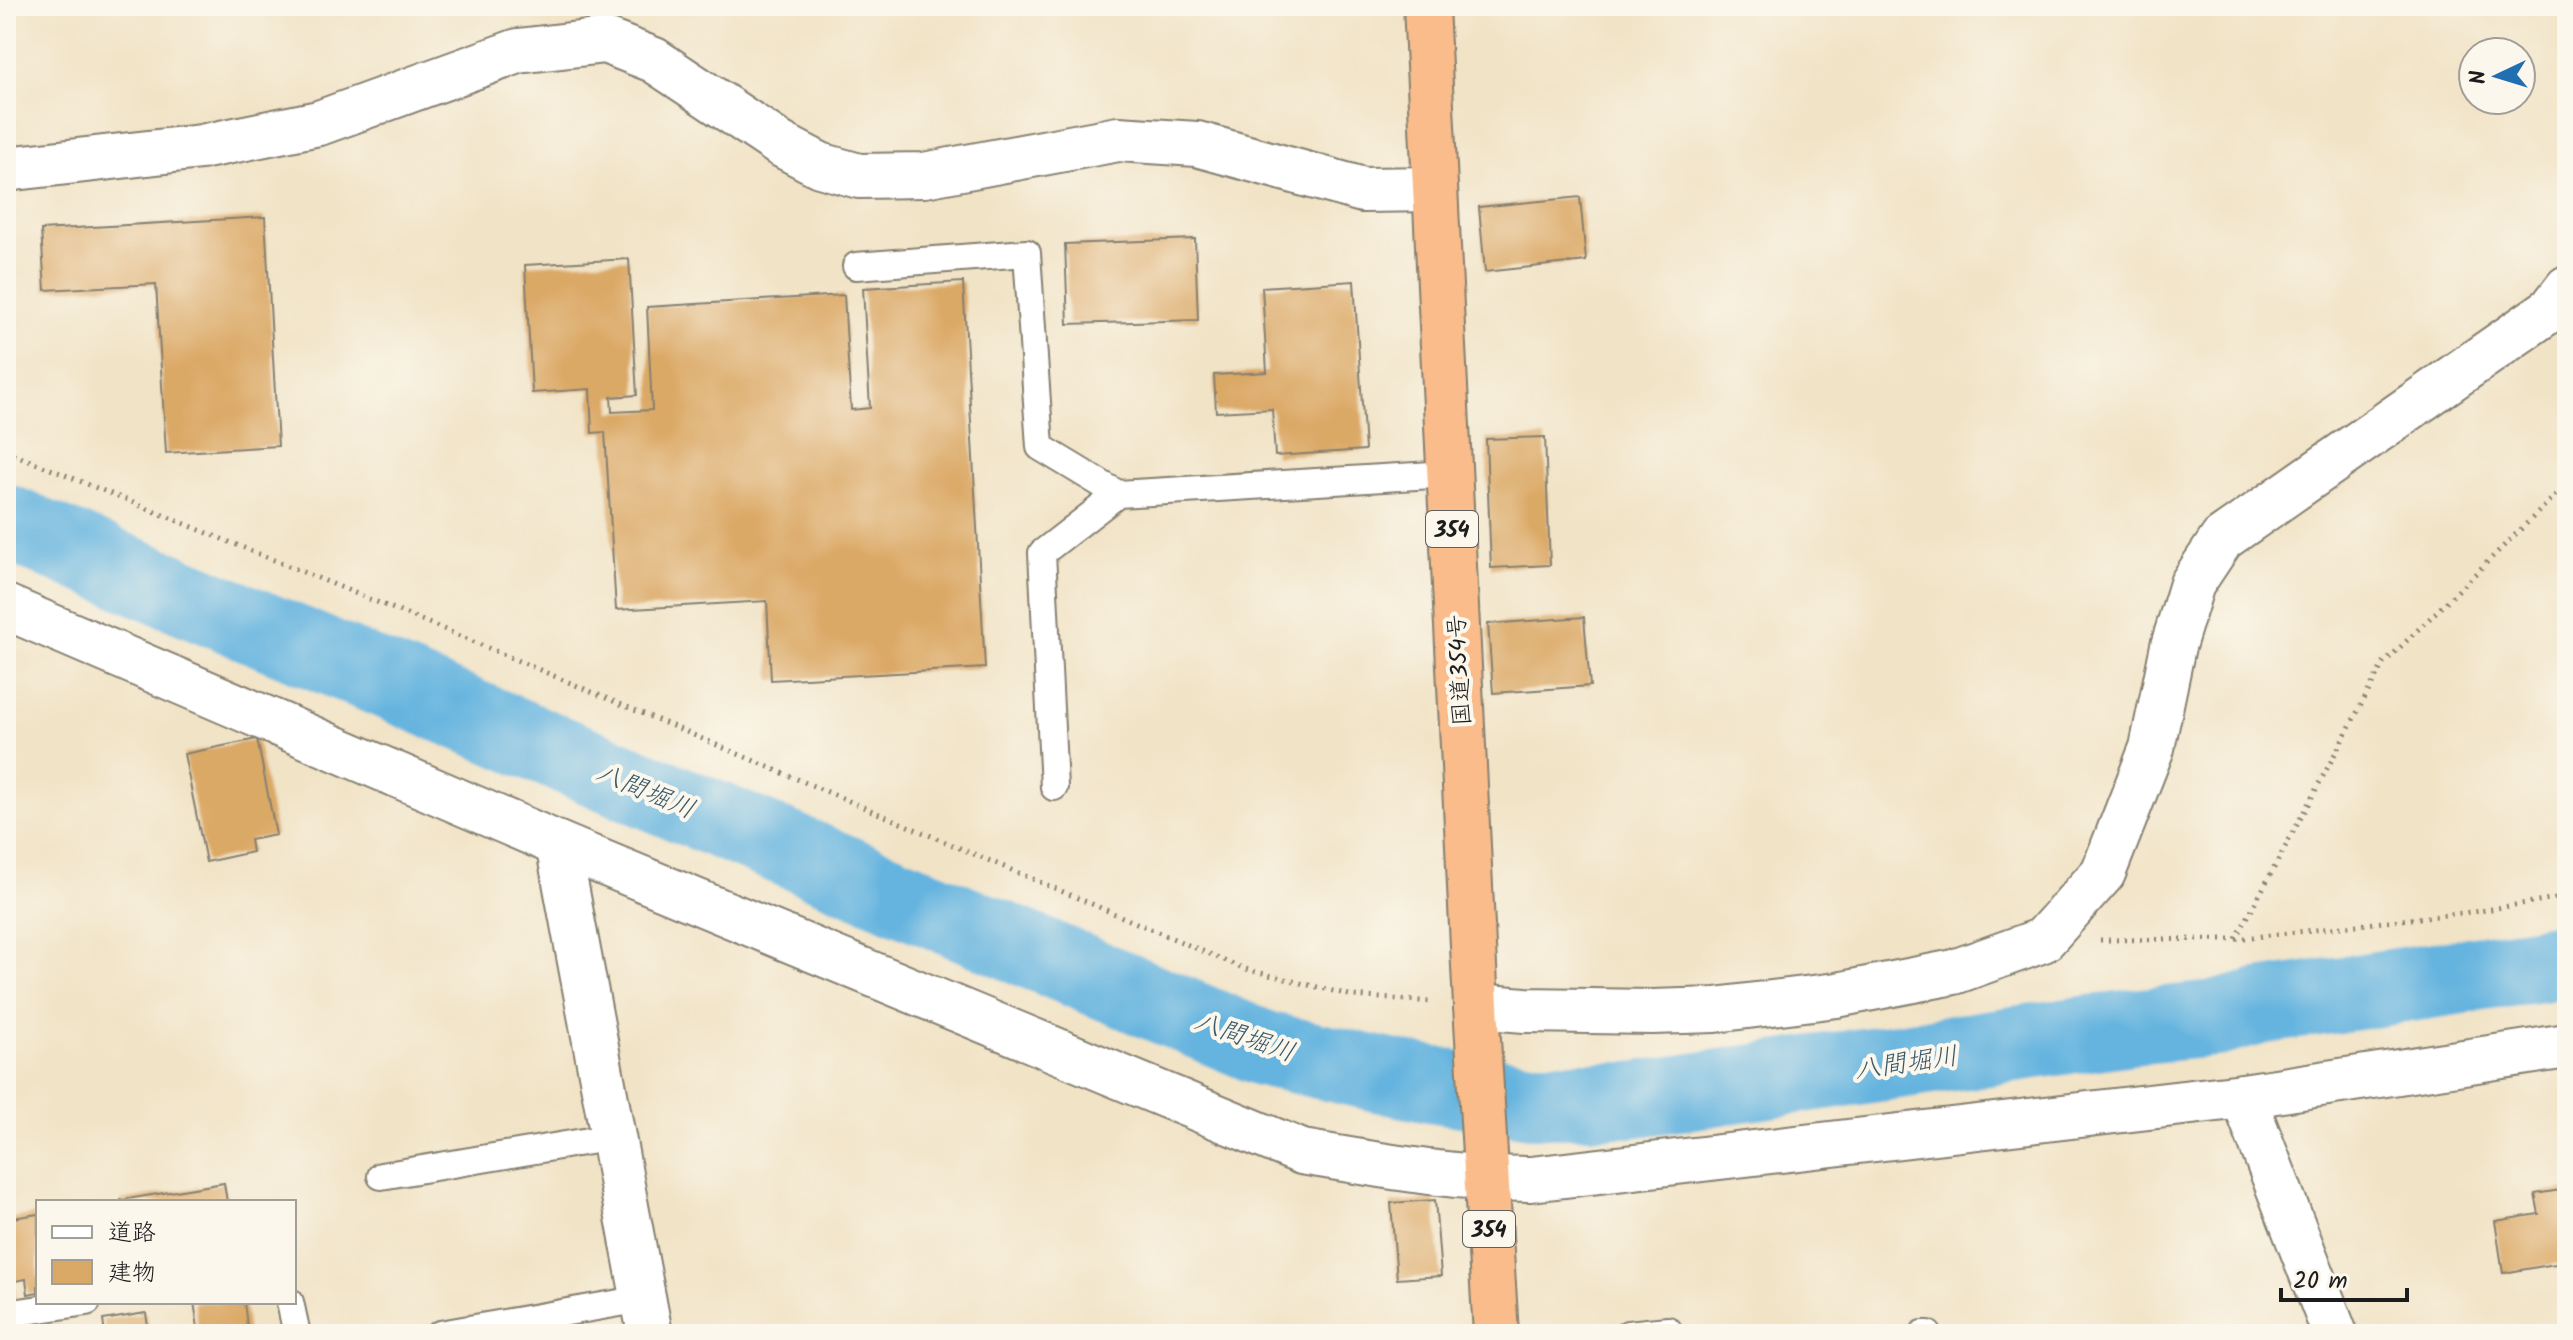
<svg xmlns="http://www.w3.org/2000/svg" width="2573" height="1340" font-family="Kalam,'Klee One',sans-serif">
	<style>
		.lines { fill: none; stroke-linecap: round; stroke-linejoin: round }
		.river { stroke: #65b4df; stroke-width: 76 }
		.building { fill: #dba966 }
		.service-casing { stroke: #868071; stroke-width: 30 }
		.minor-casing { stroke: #868071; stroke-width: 48 }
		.trunk-casing { stroke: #868071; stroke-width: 48 }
		.path { stroke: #868071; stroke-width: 5; stroke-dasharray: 2 6; stroke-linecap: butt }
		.service { stroke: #fff; stroke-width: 26 }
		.minor { stroke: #fff; stroke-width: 44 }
		.trunk { stroke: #f9bc8a; stroke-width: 44 }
		.labels { text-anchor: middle; stroke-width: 8; stroke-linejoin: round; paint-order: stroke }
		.shield { fill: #fbf7ec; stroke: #5f5e5a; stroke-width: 2 }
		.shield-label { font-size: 22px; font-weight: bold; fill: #1c1c1c }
		.street-label { font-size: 24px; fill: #1c1c1c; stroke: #fbf7ec }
		.water-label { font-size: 26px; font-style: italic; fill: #39596a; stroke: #fbf7ec }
	</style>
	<rect width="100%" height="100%" fill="#fbf7ec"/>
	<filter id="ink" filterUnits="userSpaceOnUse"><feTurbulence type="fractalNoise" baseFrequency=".0125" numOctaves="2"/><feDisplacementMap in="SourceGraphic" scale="16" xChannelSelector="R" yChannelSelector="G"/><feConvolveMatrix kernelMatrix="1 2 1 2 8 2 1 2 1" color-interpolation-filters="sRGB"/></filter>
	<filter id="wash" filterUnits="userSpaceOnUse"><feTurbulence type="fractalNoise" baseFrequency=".006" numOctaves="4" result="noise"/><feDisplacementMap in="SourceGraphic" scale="32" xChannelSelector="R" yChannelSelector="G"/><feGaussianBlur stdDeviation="1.8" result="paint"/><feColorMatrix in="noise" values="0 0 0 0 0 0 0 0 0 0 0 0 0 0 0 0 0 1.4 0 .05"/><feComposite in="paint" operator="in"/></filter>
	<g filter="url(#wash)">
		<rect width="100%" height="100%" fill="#f1e3c6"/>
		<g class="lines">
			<!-- river -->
			<path class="river" d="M6 522 1265 1049 1404 1080 1531 1100H1631L2131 1027 2215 1019 2259 1007 2567 960"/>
		</g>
		<g id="blocks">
			<!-- building -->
			<g class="building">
				<path d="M1580 197 1586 261 1485 272 1479 207Z"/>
				<path d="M265 217 278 446 166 453 156 284 45 290 41 230Z"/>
				<path d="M1195 239 1198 320 1068 324 1065 244Z"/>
				<path d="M629 259 637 395 611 397 612 412 652 410 647 307 844 295 851 410 870 408 863 288 963 282 985 668 771 680 767 601 616 610 605 432 592 433 590 389 532 393 525 265Z"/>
				<path d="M1354 281 1365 450 1275 456 1272 409 1216 412 1214 375 1267 372 1262 287Z"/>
				<path d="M1545 437 1550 565 1491 568 1486 439Z"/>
				<path d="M1584 617 1590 686 1493 693 1488 624Z"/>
				<path d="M257 739 276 835 250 840 252 852 206 862 184 754Z"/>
				<path d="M224 1183 227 1202H121V1200Z"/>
				<path d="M2567 1189V1262L2503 1273 2495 1221 2539 1214 2535 1194Z"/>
				<path d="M1435 1200 1441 1276 1397 1279 1391 1203Z"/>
				<path d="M38 1214V1292L28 1294 26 1279 14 1281 16 1297 6 1299V1219Z"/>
				<path d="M194 1302H244L248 1334H199Z"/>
				<path d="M146 1313 149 1334H105L103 1320Z"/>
				<path d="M60 1325 61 1334H14V1332Z"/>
				<path d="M588 1329V1334H564V1332Z"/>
			</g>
		</g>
	</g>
	<g filter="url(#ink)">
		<use href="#blocks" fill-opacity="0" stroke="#868071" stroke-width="2"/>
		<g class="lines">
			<defs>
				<g id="service">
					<path d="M856 266 1027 253 1040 447 1118 494"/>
					<path d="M1054 787 1042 553 1118 494 1449 474"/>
					<path d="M381 1176 613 1137"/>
					<path d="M290 1302 297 1334"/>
					<path d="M6 1314 87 1302"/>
					<path d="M440 1334 643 1299"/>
					<path d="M1628 1334 1668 1330 1669 1334"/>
					<path d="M1923 1334H1928"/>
				</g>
				<g id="minor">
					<path d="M6 169 201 147 319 123 518 51 605 41 654 60 780 144 820 165 859 176 924 175 1118 139 1197 144 1363 190 1434 189"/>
					<path d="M6 607 558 844 1302 1152C1379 1165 1453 1179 1531 1179L2243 1096 2567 1046"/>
					<path d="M558 844 650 1334"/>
					<path d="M1476 1006 1525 1010 1652 1012 1715 1010 1837 995 1954 972 2043 940 2103 873 2152 748 2173 646 2192 584 2222 539 2551 309 2567 288"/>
					<path d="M2243 1096 2335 1334"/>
				</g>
				<path id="trunk" d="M1426 6 1476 1006 1496 1334"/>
			</defs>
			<!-- service casing -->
			<use href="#service" class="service-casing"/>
			<!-- minor casing -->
			<use href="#minor" class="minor-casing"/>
			<!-- trunk casing -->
			<use href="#trunk" class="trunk-casing"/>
			<!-- path -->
			<g class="path">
				<path d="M6 451 448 631 1245 969 1353 996 1433 1002"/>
				<path d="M2236 939 2383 664 2567 484"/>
				<path d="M2100 940 2236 939 2480 911 2567 896"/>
			</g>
			<!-- service -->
			<use href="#service" class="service"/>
			<!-- minor -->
			<use href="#minor" class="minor"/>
			<!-- trunk -->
			<use href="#trunk" class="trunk"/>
		</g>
	</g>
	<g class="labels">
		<!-- shield labels -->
		<g class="shield">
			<rect x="1426" y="511" width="52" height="36" rx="6"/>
			<rect x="1463" y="1211" width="52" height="36" rx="6"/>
		</g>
		<g class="shield-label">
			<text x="1452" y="537">354</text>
			<text x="1489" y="1237">354</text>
		</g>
		<!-- street labels -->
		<g class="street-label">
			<text transform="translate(1459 670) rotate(-93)" y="8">国道354号</text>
		</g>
		<!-- water labels -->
		<g class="water-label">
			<text transform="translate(646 790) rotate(23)" y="9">八間堀川</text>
			<text transform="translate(1245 1036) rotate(19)" y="9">八間堀川</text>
			<text transform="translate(1906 1062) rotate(-8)" y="9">八間堀川</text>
		</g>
	</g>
	<!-- margin -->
	<rect width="2573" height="1340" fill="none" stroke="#fbf7ec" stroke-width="32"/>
	<!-- legend -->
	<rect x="36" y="1200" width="260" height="104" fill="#fbf7ec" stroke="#a29f99" stroke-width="2"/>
	<rect x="52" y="1226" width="40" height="12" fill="#ffffff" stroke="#a29f99" stroke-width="2"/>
	<text x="108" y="1240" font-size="24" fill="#1c1c1c">道路</text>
	<rect x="52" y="1260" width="40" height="24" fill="#dba966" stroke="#a29f99" stroke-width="2"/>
	<text x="108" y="1280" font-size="24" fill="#1c1c1c">建物</text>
	<!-- north arrow -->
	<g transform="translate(2497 76) rotate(266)"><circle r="38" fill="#fbf7ec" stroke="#a29f99" stroke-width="2"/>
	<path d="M0-6L14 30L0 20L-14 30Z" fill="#1f6fb2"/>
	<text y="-12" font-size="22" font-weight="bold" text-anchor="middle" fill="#1c1c1c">N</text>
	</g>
	<!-- scale -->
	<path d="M2281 1288v12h126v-12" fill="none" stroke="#1c1c1c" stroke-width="4"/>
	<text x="2293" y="1288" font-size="24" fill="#1c1c1c" stroke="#fbf7ec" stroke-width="6" paint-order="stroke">20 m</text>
</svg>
